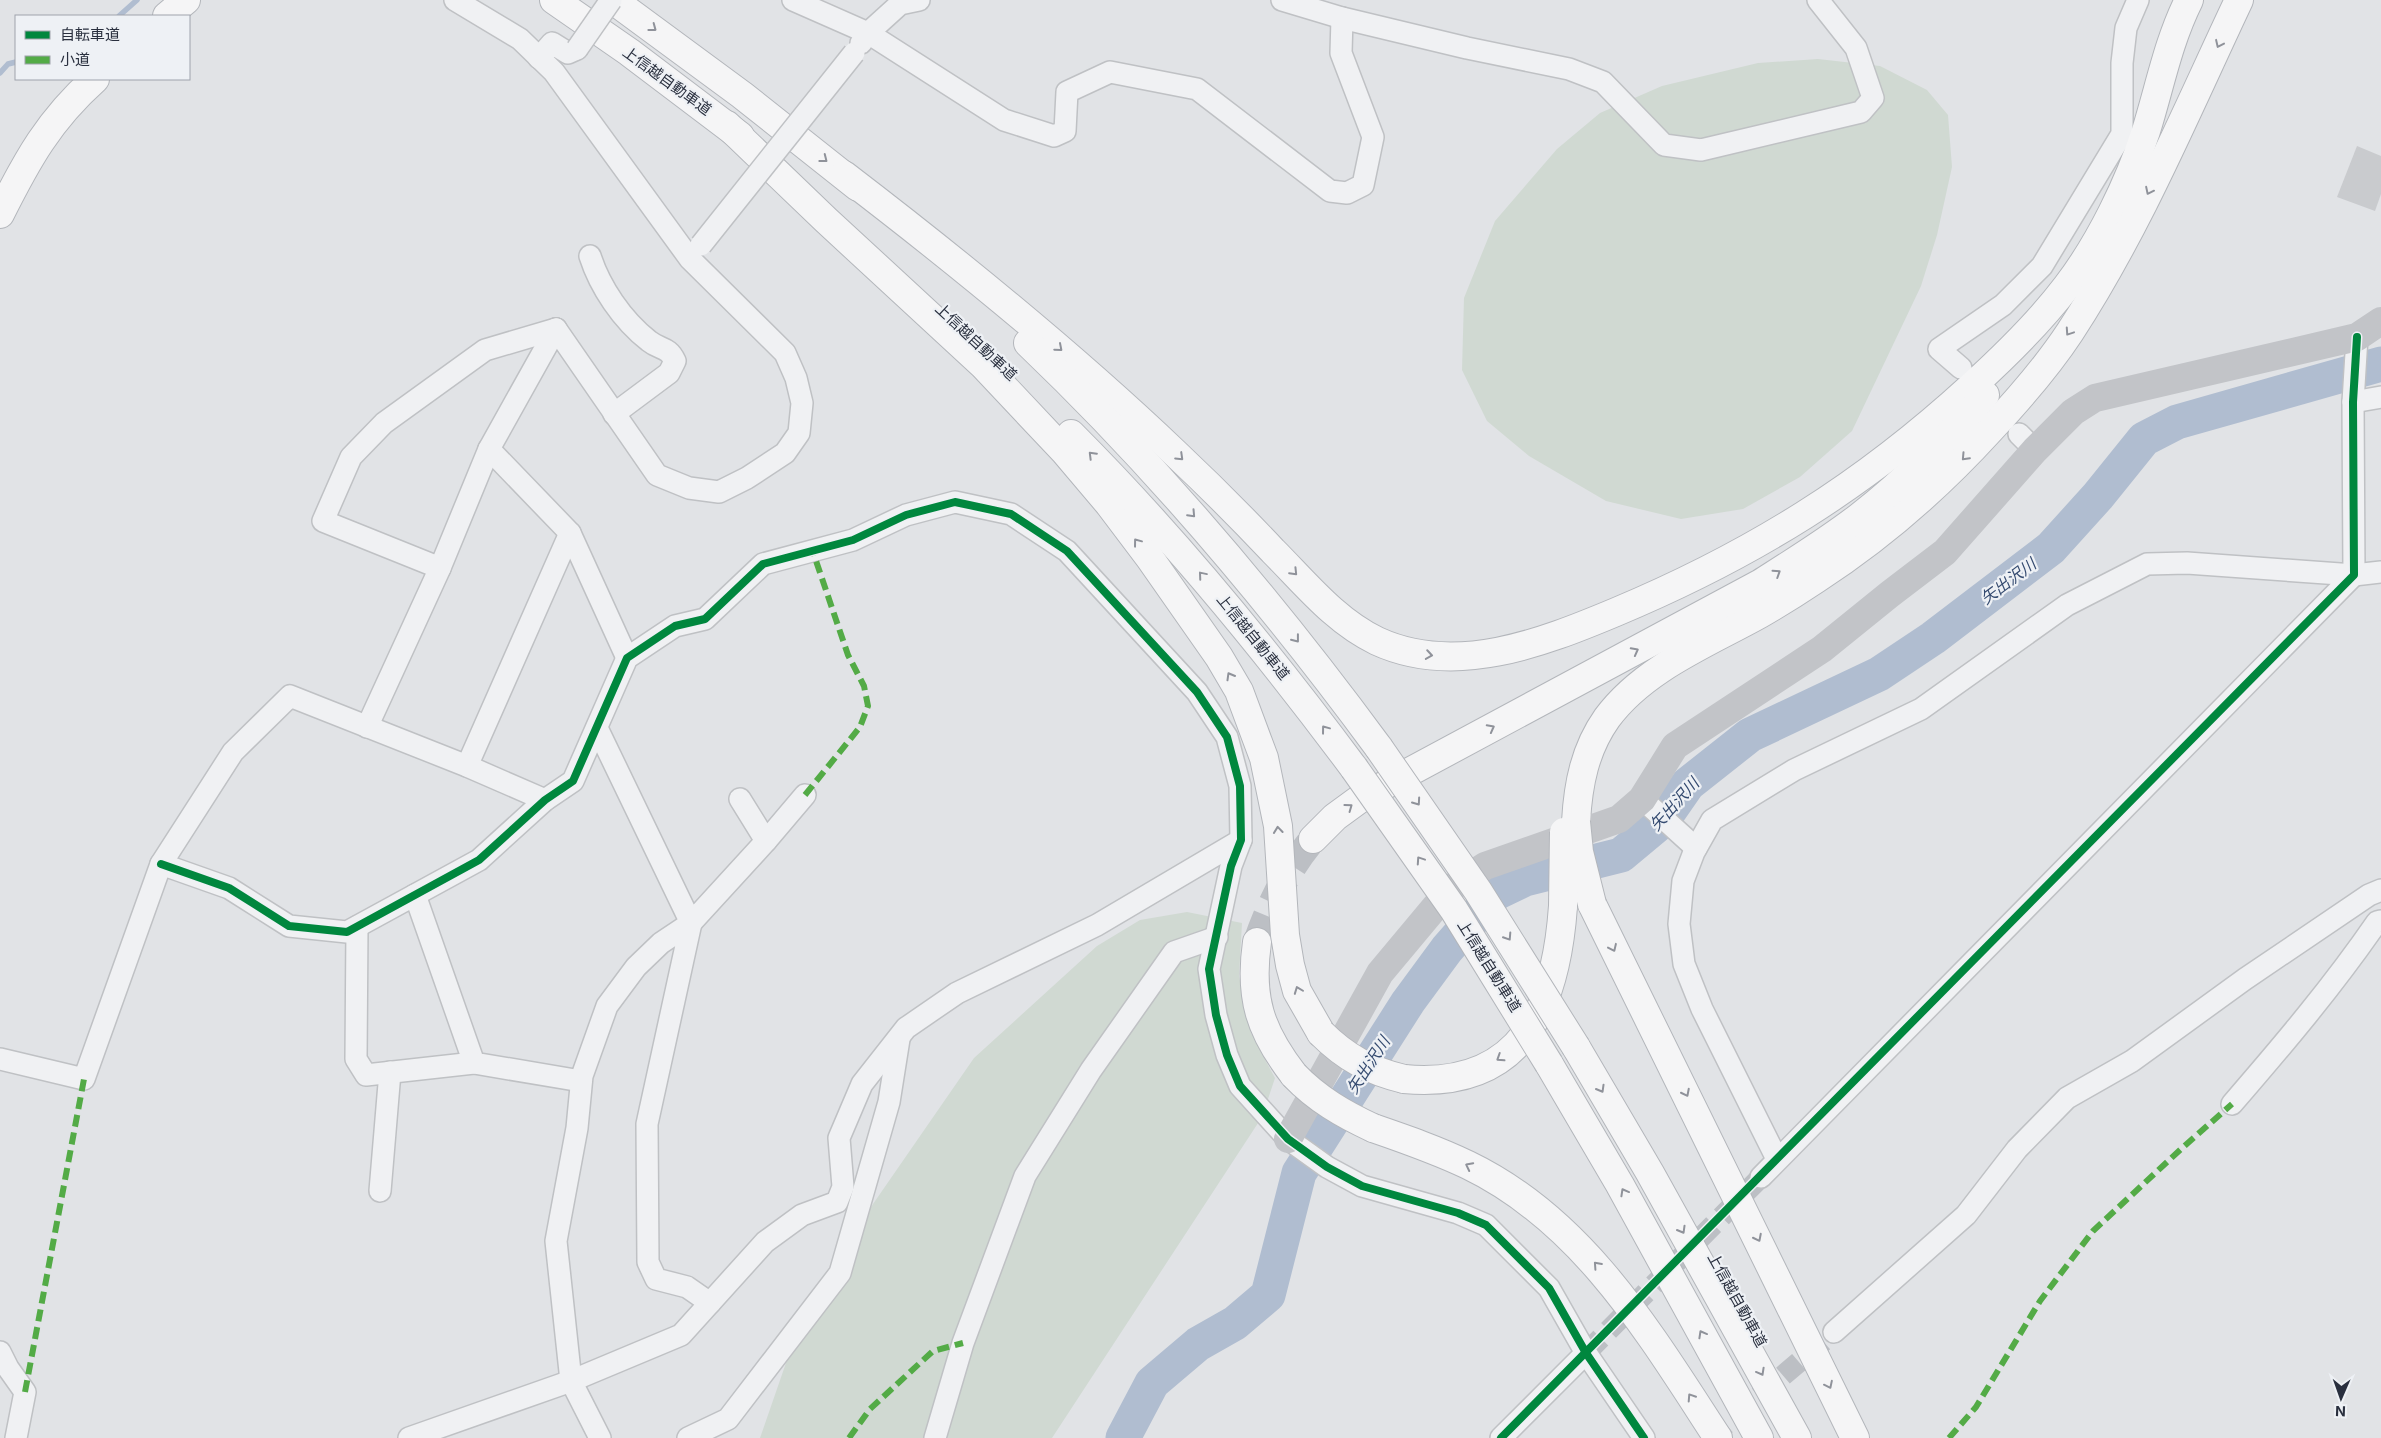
<svg xmlns="http://www.w3.org/2000/svg" width="2381" height="1438" font-family="Inter,'Noto Sans JP',sans-serif">
	<style>
		.green { fill: #d0d9d2 }
		.lines { fill: none; stroke-linecap: round; stroke-linejoin: round }
		.stream { stroke: #b0bdd0; stroke-width: 5.5 }
		.river { stroke: #b0bdd0; stroke-width: 35 }
		.building { fill: #c9cbce }
		.street-tunnel { stroke: #bcbfc4; stroke-width: 21; stroke-dasharray: 21 11; stroke-linecap: butt }
		.highway-tunnel { stroke: #bcbfc4; stroke-width: 28; stroke-dasharray: 28 14; stroke-linecap: butt }
		.street-casing { stroke: #bfc1c4; stroke-width: 24 }
		.highway-casing { stroke: #b3b6bb; stroke-width: 30 }
		.street { stroke: #f0f1f3; stroke-width: 21 }
		.secondary { stroke: #c2c4c8; stroke-width: 28 }
		.highway { stroke: #f5f5f6; stroke-width: 28 }
		.street-bridge-casing { stroke: #bfc1c4; stroke-width: 24; stroke-linecap: butt }
		.highway-bridge-casing { stroke: #b3b6bb; stroke-width: 30; stroke-linecap: butt }
		.street-bridge { stroke: #f0f1f3; stroke-width: 21 }
		.highway-bridge { stroke: #f5f5f6; stroke-width: 28 }
		.quiet { stroke: #53ab46; stroke-width: 6; stroke-dasharray: 12 6; stroke-linecap: butt }
		.cycleway-casing { stroke: #eef1f5; stroke-width: 11 }
		.cycleway { stroke: #00873e; stroke-width: 8 }
		.oneway { stroke: #8f929a }
		.labels { text-anchor: middle; stroke-width: 4.5; stroke-linejoin: round; paint-order: stroke }
		.street-label { font-size: 15px; fill: #292f3e; stroke: #eef1f5 }
		.water-label { font-size: 16px; font-style: italic; fill: #354b70; stroke: #eef1f5 }
	</style>
	<rect width="100%" height="100%" fill="#e1e3e6"/>
	<!-- green -->
	<g class="green">
		<path d="M1818 59 1880 66 1927 90 1948 115 1952 167 1937 235 1921 286 1852 431 1800 477 1743 509 1681 519 1606 501 1529 456 1487 421 1462 370 1464 298 1495 221 1557 149 1600 113 1662 86 1758 63Z"/>
		<path d="M1187 912 1242 923 1239 976 1251 1033 1275 1078 1262 1117 1052 1438H760L796 1334 873 1204 974 1058 1097 946 1140 920Z"/>
	</g>
	<g class="lines">
		<!-- stream -->
		<g class="stream">
			<path d="M119 16 137 0"/>
			<path d="M0 73 8 64 16 62"/>
		</g>
		<!-- river -->
		<path class="river" d="M1123 1438 1152 1383 1198 1344 1235 1323 1268 1295 1299 1173 1408 1002 1447 949 1496 893 1525 879 1621 855 1663 820 1688 784 1750 735 1879 674 1933 638 2051 548 2098 496 2144 439 2177 422 2381 364"/>
	</g>
	<!-- building -->
	<path class="building" d="M2357 146 2381 156V194L2375 211 2337 197Z"/>
	<g class="lines">
		<!-- street-tunnel -->
		<g class="street-tunnel">
			<path d="M1586 1353 1761 1177"/>
			<path d="M1710 1438 1834 1332"/>
		</g>
		<!-- highway-tunnel -->
		<path class="highway-tunnel" d="M1257 942C1270 904 1287 870 1313 839"/>
		<defs>
			<g id="street">
				<path d="M455 0 520 39 554 72 690 259 785 353 796 378 802 403 799 433 785 453 747 478 719 492 689 488 657 475 556 329"/>
				<path d="M793 0 868 33 1004 120 1054 136 1065 131 1067 92 1110 72 1197 89 1330 191 1347 193 1363 185 1373 137 1341 53 1342 18"/>
				<path d="M1282 0 1342 18 1467 48 1569 69 1603 82 1664 145 1701 150 1861 112 1873 98 1856 48 1818 0"/>
				<path d="M861 43 868 33 900 4 919 0"/>
				<path d="M539 58 552 43 568 53 577 49"/>
				<path d="M590 256C600 287 622 320 649 341 660 350 668 346 675 361L669 373 614 414"/>
				<path d="M1961 368 1939 349 2003 305 2042 266 2122 134V63L2126 28 2138 0"/>
				<path d="M2353 402 2381 397"/>
				<path d="M2019 434 2035 450"/>
				<path d="M489 449 570 533 627 658"/>
				<path d="M440 568 323 521 351 457 384 423 485 350 556 329"/>
				<path d="M367 727 440 568 489 449 556 329"/>
				<path d="M597 728 691 923 766 841 740 799"/>
				<path d="M467 766 570 533"/>
				<path d="M1642 799 1696 848"/>
				<path d="M766 841 805 795"/>
				<path d="M161 864 229 888 289 926 347 932 479 860 545 800 573 781 627 658 675 626 705 619 763 564 853 540 906 515 955 502 1011 514 1067 551 1197 692 1227 737 1240 786 1241 840 1231 866 1209 969 1216 1015 1227 1055 1240 1086 1288 1139 1327 1167 1362 1186 1458 1213 1486 1225 1549 1288 1586 1353 1644 1438"/>
				<path d="M415 895 474 1063 581 1081"/>
				<path d="M357 927 356 1059 366 1075 474 1063"/>
				<path d="M0 1059 84 1079 161 864 233 752 290 696 467 766 545 800"/>
				<path d="M2232 1104C2283 1045 2333 986 2377 922L2381 921"/>
				<path d="M1777 1159 1702 1009 1684 964 1679 924 1683 881 1694 852 1712 820 1794 770 1921 709 2067 605 2147 564 2187 563 2354 575 2381 572"/>
				<path d="M1761 1177 2354 575 2353 402 2357 337"/>
				<path d="M380 1191 390 1072"/>
				<path d="M1834 1332 1966 1215 2017 1149 2067 1098 2132 1061 2245 979 2369 895 2381 890"/>
				<path d="M0 1352 8 1368 25 1392 16 1438"/>
				<path d="M409 1438 571 1381 681 1335 765 1242 802 1215 837 1202 843 1187 839 1138 862 1084 906 1028 957 993 1097 925 1241 840"/>
				<path d="M600 1438 571 1381 556 1241 577 1128 582 1076 607 1006 636 967 661 943 691 923 647 1124 648 1262 656 1279 687 1287 710 1303"/>
				<path d="M688 1438 728 1419 840 1273 889 1102 899 1039"/>
				<path d="M935 1438 963 1343 1025 1176 1091 1070 1174 952 1217 937"/>
				<path d="M1501 1438 1586 1353"/>
			</g>
			<g id="highway">
				<path d="M554 0 629 52 740 136"/>
				<path d="M613 0 742 95 858 187"/>
				<path d="M167 16 186 0"/>
				<path d="M727 125 826 220 983 365 1065 452 1109 504 1149 557 1219 657 1239 691 1264 758 1278 826 1285 935 1290 965 1297 991 1321 1033"/>
				<path d="M844 175C959 263 1071 354 1175 453 1209 485 1241 517 1273 551 1305 583 1335 621 1377 641 1455 677 1542 643 1616 612 1752 555 1863 486 1972 386 2005 356 2039 323 2067 286 2100 243 2129 183 2146 131 2160 86 2168 42 2189 0"/>
				<path d="M0 214C27 160 49 120 95 79"/>
				<path d="M1028 343C1158 467 1273 604 1379 748"/>
				<path d="M1071 434C1175 538 1267 651 1354 768"/>
				<path d="M1576 822C1578 784 1585 749 1607 718 1644 668 1708 643 1760 614 1779 603 1798 591 1816 579 1881 537 1938 487 1990 430 2019 399 2047 367 2070 332 2138 228 2186 112 2239 0"/>
				<path d="M1313 839 1335 817 1361 798 1761 583C1794 562 1828 541 1859 517 1906 481 1946 439 1985 395"/>
				<path d="M1592 904 1855 1438"/>
				<path d="M1257 942C1249 998 1260 1031 1294 1075"/>
				<path d="M1576 1047 1650 1173 1797 1438"/>
				<path d="M1549 1064 1620 1185 1759 1438"/>
				<path d="M1404 1079C1522 1090 1556 1007 1563 906"/>
				<path d="M1373 1128C1405 1139 1437 1150 1468 1165 1584 1221 1650 1334 1718 1438"/>
			</g>
		</defs>
		<!-- street casing -->
		<use href="#street" class="street-casing"/>
		<!-- highway casing -->
		<use href="#highway" class="highway-casing"/>
		<!-- street -->
		<use href="#street" class="street"/>
		<!-- secondary -->
		<path class="secondary" d="M1288 1139 1380 973 1451 888 1485 866 1619 819 1642 799 1675 746 1822 649 1890 594 1945 552 2035 450 2073 412 2095 398 2357 337 2381 321"/>
		<!-- highway -->
		<use href="#highway" class="highway"/>
		<defs>
			<g id="street-bridge">
				<path d="M577 49 611 0"/>
				<path d="M701 245 854 53"/>
			</g>
			<g id="highway-bridge">
				<path d="M1379 748 1478 891 1576 1047"/>
				<path d="M1354 768 1454 910 1549 1064"/>
				<path d="M1576 822 1579 852 1592 904"/>
				<path d="M1563 906 1564 832"/>
				<path d="M1321 1033C1345 1057 1370 1071 1404 1079"/>
				<path d="M1294 1075C1317 1099 1343 1114 1373 1128"/>
			</g>
		</defs>
		<!-- street-bridge casing -->
		<use href="#street-bridge" class="street-bridge-casing"/>
		<!-- highway-bridge casing -->
		<use href="#highway-bridge" class="highway-bridge-casing"/>
		<!-- street-bridge -->
		<use href="#street-bridge" class="street-bridge"/>
		<!-- highway-bridge -->
		<use href="#highway-bridge" class="highway-bridge"/>
		<!-- quiet -->
		<g class="quiet">
			<path d="M805 795 860 727 868 706 864 686 848 655 813 552"/>
			<path d="M25 1392 84 1079"/>
			<path d="M849 1438 870 1409 933 1351 963 1343"/>
			<path d="M1949 1438 1976 1407 2040 1301 2093 1231 2181 1149 2232 1104"/>
		</g>
		<defs>
			<g id="cycleway">
				<path d="M161 864 229 888 289 926 347 932 479 860 545 800 573 781 627 658 675 626 705 619 763 564 853 540 906 515 955 502 1011 514 1067 551 1197 692 1227 737 1240 786 1241 840 1231 866 1209 969 1216 1015 1227 1055 1240 1086 1288 1139 1327 1167 1362 1186 1458 1213 1486 1225 1549 1288 1586 1353 1644 1438"/>
				<path d="M1501 1438 2354 575 2353 402 2357 337"/>
			</g>
		</defs>
		<!-- cycleway casing -->
		<use href="#cycleway" class="cycleway-casing"/>
		<!-- cycleway -->
		<use href="#cycleway" class="cycleway"/>
	</g>
	<!-- one-way arrows -->
	<defs><path id="oneway-chevron" d="M-2-3.5L2.5 0L-2 3.5" fill="none" stroke-width="1.6" stroke-linecap="round" stroke-linejoin="round" transform="scale(1.25)"/></defs>
	<g class="oneway">
		<use href="#oneway-chevron" transform="translate(653 28) rotate(37)"/>
		<use href="#oneway-chevron" transform="translate(2219 44) rotate(115)"/>
		<use href="#oneway-chevron" transform="translate(824 159) rotate(38)"/>
		<use href="#oneway-chevron" transform="translate(2149 191) rotate(116)"/>
		<use href="#oneway-chevron" transform="translate(2069 332) rotate(124)"/>
		<use href="#oneway-chevron" transform="translate(1059 348) rotate(41)"/>
		<use href="#oneway-chevron" transform="translate(1092 455) rotate(-135)"/>
		<use href="#oneway-chevron" transform="translate(1180 457) rotate(44)"/>
		<use href="#oneway-chevron" transform="translate(1965 457) rotate(133)"/>
		<use href="#oneway-chevron" transform="translate(1192 514) rotate(47)"/>
		<use href="#oneway-chevron" transform="translate(1137 542) rotate(-127)"/>
		<use href="#oneway-chevron" transform="translate(1294 572) rotate(46)"/>
		<use href="#oneway-chevron" transform="translate(1777 573) rotate(-33)"/>
		<use href="#oneway-chevron" transform="translate(1202 575) rotate(-130)"/>
		<use href="#oneway-chevron" transform="translate(1296 639) rotate(52)"/>
		<use href="#oneway-chevron" transform="translate(1635 651) rotate(-28)"/>
		<use href="#oneway-chevron" transform="translate(1429 655) rotate(9)"/>
		<use href="#oneway-chevron" transform="translate(1230 676) rotate(-120)"/>
		<use href="#oneway-chevron" transform="translate(1491 728) rotate(-28)"/>
		<use href="#oneway-chevron" transform="translate(1325 729) rotate(-127)"/>
		<use href="#oneway-chevron" transform="translate(1417 802) rotate(55)"/>
		<use href="#oneway-chevron" transform="translate(1349 807) rotate(-36)"/>
		<use href="#oneway-chevron" transform="translate(1278 830) rotate(-96)"/>
		<use href="#oneway-chevron" transform="translate(1420 860) rotate(-124)"/>
		<use href="#oneway-chevron" transform="translate(1508 937) rotate(57)"/>
		<use href="#oneway-chevron" transform="translate(1613 948) rotate(65)"/>
		<use href="#oneway-chevron" transform="translate(1298 990) rotate(-111)"/>
		<use href="#oneway-chevron" transform="translate(1500 1058) rotate(147)"/>
		<use href="#oneway-chevron" transform="translate(1601 1089) rotate(60)"/>
		<use href="#oneway-chevron" transform="translate(1686 1093) rotate(63)"/>
		<use href="#oneway-chevron" transform="translate(1469 1166) rotate(-153)"/>
		<use href="#oneway-chevron" transform="translate(1624 1192) rotate(-119)"/>
		<use href="#oneway-chevron" transform="translate(1682 1230) rotate(60)"/>
		<use href="#oneway-chevron" transform="translate(1758 1238) rotate(63)"/>
		<use href="#oneway-chevron" transform="translate(1597 1265) rotate(-132)"/>
		<use href="#oneway-chevron" transform="translate(1702 1334) rotate(-119)"/>
		<use href="#oneway-chevron" transform="translate(1761 1372) rotate(61)"/>
		<use href="#oneway-chevron" transform="translate(1829 1385) rotate(64)"/>
		<use href="#oneway-chevron" transform="translate(1691 1397) rotate(-123)"/>
	</g>
	<g class="labels">
		<!-- street labels -->
		<g class="street-label">
			<text transform="translate(667 81) rotate(36)" y="5">上信越自動車道</text>
			<text transform="translate(976 342) rotate(43)" y="5">上信越自動車道</text>
			<text transform="translate(1253 637) rotate(51)" y="5">上信越自動車道</text>
			<text transform="translate(1489 966) rotate(58)" y="5">上信越自動車道</text>
			<text transform="translate(1737 1300) rotate(61)" y="5">上信越自動車道</text>
		</g>
		<!-- water labels -->
		<g class="water-label">
			<text transform="translate(2008 581) rotate(-37)" y="6">矢出沢川</text>
			<text transform="translate(1674 804) rotate(-48)" y="6">矢出沢川</text>
			<text transform="translate(1368 1065) rotate(-57)" y="6">矢出沢川</text>
		</g>
	</g>
	<!-- legend -->
	<rect x="15" y="15" width="175" height="65" fill="#eef1f5" stroke="#9fa3ac"/>
	<rect x="25" y="31" width="25" height="8" fill="#00873e" stroke="#9fa3ac"/>
	<text x="60" y="40" font-size="15" fill="#292f3e">自転車道</text>
	<rect x="25" y="56" width="25" height="8" fill="#53ab46" stroke="#9fa3ac"/>
	<text x="60" y="65" font-size="15" fill="#292f3e">小道</text>
	<!-- north arrow -->
	<g transform="translate(2341 1398) rotate(182)" stroke="#eef1f5" stroke-width="4" paint-order="stroke">
	<path d="M0-4L9 19L0 12L-9 19Z" fill="#292f3e"/>
	<text y="-8" font-size="14" font-weight="bold" text-anchor="middle" fill="#292f3e">N</text>
	</g>
</svg>
